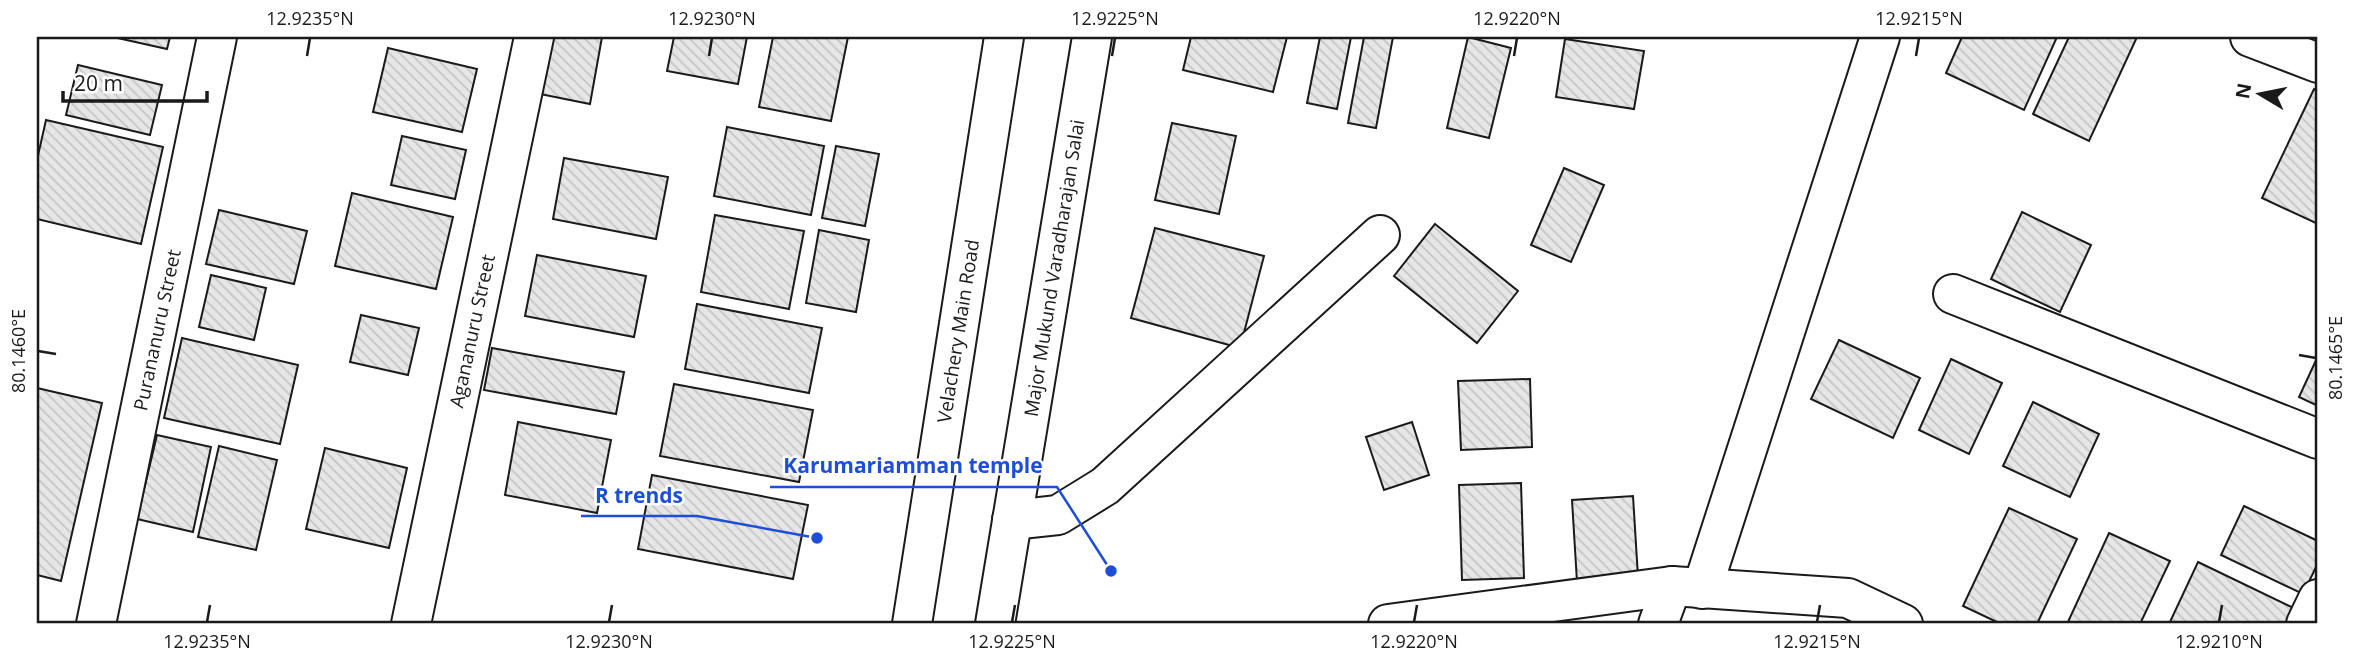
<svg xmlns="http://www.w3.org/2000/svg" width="2355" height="661" font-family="'Open Sans',sans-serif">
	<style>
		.building { fill: url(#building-back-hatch); stroke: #1a1a1a; stroke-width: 2 }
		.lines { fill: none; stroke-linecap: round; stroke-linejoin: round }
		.minor-casing { stroke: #1a1a1a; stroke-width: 42 }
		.primary-casing { stroke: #1a1a1a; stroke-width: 42 }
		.minor { stroke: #fff; stroke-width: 38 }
		.primary { stroke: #fff; stroke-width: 38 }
		.ticks { fill: none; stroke: #1a1a1a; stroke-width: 2.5 }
		.labels { text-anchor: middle; stroke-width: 5; stroke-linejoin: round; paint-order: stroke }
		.street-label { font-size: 19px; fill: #1a1a1a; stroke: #fff }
		.leader { fill: none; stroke: #1d4ed8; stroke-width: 2.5 }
		.callout-dot { fill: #1d4ed8; stroke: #fff; stroke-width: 2.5 }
		.callout-label { font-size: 21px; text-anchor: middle; font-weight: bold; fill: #1d4ed8; stroke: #fff; stroke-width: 5; stroke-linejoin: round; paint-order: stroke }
		.neatline { fill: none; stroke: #1a1a1a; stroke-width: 2.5 }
		.ticks-label { font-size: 18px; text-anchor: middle; fill: #1a1a1a }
	</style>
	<defs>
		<pattern id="building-back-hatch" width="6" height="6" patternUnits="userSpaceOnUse" patternTransform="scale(1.75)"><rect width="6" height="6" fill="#e6e6e6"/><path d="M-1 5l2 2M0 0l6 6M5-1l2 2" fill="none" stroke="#c5c5c5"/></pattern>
	</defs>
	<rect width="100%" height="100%" fill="#fff"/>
	<!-- building -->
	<g class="building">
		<path d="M113 37H170L167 49Z"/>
		<path d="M551 37H602L590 104 540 94Z"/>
		<path d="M674 37H747L738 84 667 71Z"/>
		<path d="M773 37H848L831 121 759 107Z"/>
		<path d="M1191 37H1287L1273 92 1183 70Z"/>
		<path d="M1320 37H1351L1337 109 1307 103Z"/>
		<path d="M1364 37H1393L1376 128 1348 123Z"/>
		<path d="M1468 37 1511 48 1489 138 1447 128Z"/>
		<path d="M1962 37H2057L2024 110 1946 73Z"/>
		<path d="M2069 37H2137L2089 141 2033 114Z"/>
		<path d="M1565 39 1644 51 1634 109 1556 97Z"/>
		<path d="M388 48 477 69 462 132 373 112Z"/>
		<path d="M78 65 162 85 150 135 66 115Z"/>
		<path d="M2314 89 2318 92V224L2262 198Z"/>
		<path d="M46 120 163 147 141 244 37 219V160Z"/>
		<path d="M1172 123 1236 136 1219 214 1155 200Z"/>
		<path d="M727 127 824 146 811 215 714 196Z"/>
		<path d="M402 136 466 150 455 199 391 185Z"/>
		<path d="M836 146 879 154 865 226 822 218Z"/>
		<path d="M564 158 668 177 656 239 553 219Z"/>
		<path d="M1564 168 1604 185 1571 262 1531 245Z"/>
		<path d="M352 193 453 217 436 289 335 266Z"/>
		<path d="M219 210 307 231 294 284 206 264Z"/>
		<path d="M2022 212 2091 245 2060 312 1991 279Z"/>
		<path d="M715 215 804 231 789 309 701 292Z"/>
		<path d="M1435 224 1518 291 1477 343 1394 276Z"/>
		<path d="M1155 228 1264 256 1240 348 1131 318Z"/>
		<path d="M819 230 869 240 856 312 806 303Z"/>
		<path d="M537 255 646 276 634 337 525 316Z"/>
		<path d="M211 275 266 288 254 340 199 327Z"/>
		<path d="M697 304 822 328 809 393 685 369Z"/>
		<path d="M361 315 419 328 408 375 350 362Z"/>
		<path d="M182 338 298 365 280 444 164 418Z"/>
		<path d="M1839 340 1920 378 1893 438 1811 399Z"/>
		<path d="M492 348 624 372 616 414 484 390Z"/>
		<path d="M2318 356V406L2299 397Z"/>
		<path d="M1951 359 2002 383 1969 454 1919 430Z"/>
		<path d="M1530 379 1532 447 1461 450 1458 381Z"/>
		<path d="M674 384 813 410 799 482 660 456Z"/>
		<path d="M37 388 102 403 61 581 37 575Z"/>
		<path d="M2033 402 2099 434 2070 497 2003 466Z"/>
		<path d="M518 422 611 440 597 513 505 495Z"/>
		<path d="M1412 422 1429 475 1384 490 1366 437Z"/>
		<path d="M157 435 211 447 193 532 137 519Z"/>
		<path d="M219 446 277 460 256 550 198 537Z"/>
		<path d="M325 448 407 468 389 548 306 529Z"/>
		<path d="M652 475 808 505 793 579 638 549Z"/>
		<path d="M1521 483 1524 578 1462 580 1459 485Z"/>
		<path d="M1633 496 1638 577 1577 582 1572 500Z"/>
		<path d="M2244 506 2318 541V563L2303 594 2221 555Z"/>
		<path d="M2009 508 2077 539 2037 624H2001L1963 606Z"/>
		<path d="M2109 533 2170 561 2140 624H2067Z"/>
		<path d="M2198 562 2304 613 2298 624H2169Z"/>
	</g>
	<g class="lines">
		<defs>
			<g id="minor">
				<path d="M2250 37 2318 63"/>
				<path d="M1953 294 2318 439"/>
				<path d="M1012 520 1058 515 1105 486 1380 235"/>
				<path d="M1702 589 1880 37"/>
				<path d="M96 624 217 37"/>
				<path d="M411 624 534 37"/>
				<path d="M1388 624 1672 586 1848 598 1903 624"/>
				<path d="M1658 624 1672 586"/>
				<path d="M2306 624 2318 599"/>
			</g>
			<g id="primary">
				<path d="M912 624 1004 37"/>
				<path d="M995 624 1092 37"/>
			</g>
		</defs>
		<!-- minor casing -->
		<use href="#minor" class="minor-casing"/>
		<!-- primary casing -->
		<use href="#primary" class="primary-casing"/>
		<!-- minor -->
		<use href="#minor" class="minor"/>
		<!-- primary -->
		<use href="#primary" class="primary"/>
	</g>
	<!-- ticks -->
	<path class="ticks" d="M307 56 310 38M709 56 712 38M1112 56 1115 38M1514 56 1517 38M1916 56 1919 38M38 351 56 354M2299 355 2316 358M207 622 210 605M609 622 612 605M1012 622 1015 605M1414 622 1417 605M1817 622 1820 605M2219 622 2222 605"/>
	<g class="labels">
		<!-- street labels -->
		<g class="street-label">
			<text transform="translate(1054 268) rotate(-81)" y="7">Major Mukund Varadharajan Salai</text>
			<text transform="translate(157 330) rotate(-78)" y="7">Purananuru Street</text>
			<text transform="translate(472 331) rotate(-78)" y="7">Agananuru Street</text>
			<text transform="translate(958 331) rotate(-81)" y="7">Velachery Main Road</text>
		</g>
	</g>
	<!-- callouts -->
	<path class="leader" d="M1111 571L1057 487H770M817 538L697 516H581"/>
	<g class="callout-dot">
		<circle cx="1111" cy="571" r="7"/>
		<circle cx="817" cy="538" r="7"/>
	</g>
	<g class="callout-label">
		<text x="913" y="473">Karumariamman temple</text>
		<text x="639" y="503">R trends</text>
	</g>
	<!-- border -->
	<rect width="2355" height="661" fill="none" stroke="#ffffff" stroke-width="77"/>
	<!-- north arrow -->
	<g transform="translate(2260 94) rotate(280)" stroke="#ffffff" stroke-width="5" paint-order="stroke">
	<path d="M0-5L12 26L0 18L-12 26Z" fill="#1a1a1a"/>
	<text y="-10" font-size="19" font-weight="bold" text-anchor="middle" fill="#1a1a1a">N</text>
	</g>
	<!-- scale -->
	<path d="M63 91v10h144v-10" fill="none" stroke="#1a1a1a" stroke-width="3.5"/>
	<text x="74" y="91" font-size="21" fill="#1a1a1a" stroke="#ffffff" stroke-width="5" paint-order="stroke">20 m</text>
	<rect x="38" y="38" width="2278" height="584" class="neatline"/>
	<g class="ticks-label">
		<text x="310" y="25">12.9235°N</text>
		<text x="712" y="25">12.9230°N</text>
		<text x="1115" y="25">12.9225°N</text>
		<text x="1517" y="25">12.9220°N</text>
		<text x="1919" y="25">12.9215°N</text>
		<text transform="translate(19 351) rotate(-90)" y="6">80.1460°E</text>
		<text transform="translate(2336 358) rotate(-90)" y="6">80.1465°E</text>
		<text x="207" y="648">12.9235°N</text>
		<text x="609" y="648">12.9230°N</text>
		<text x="1012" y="648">12.9225°N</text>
		<text x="1414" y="648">12.9220°N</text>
		<text x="1817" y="648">12.9215°N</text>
		<text x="2219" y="648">12.9210°N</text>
	</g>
</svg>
